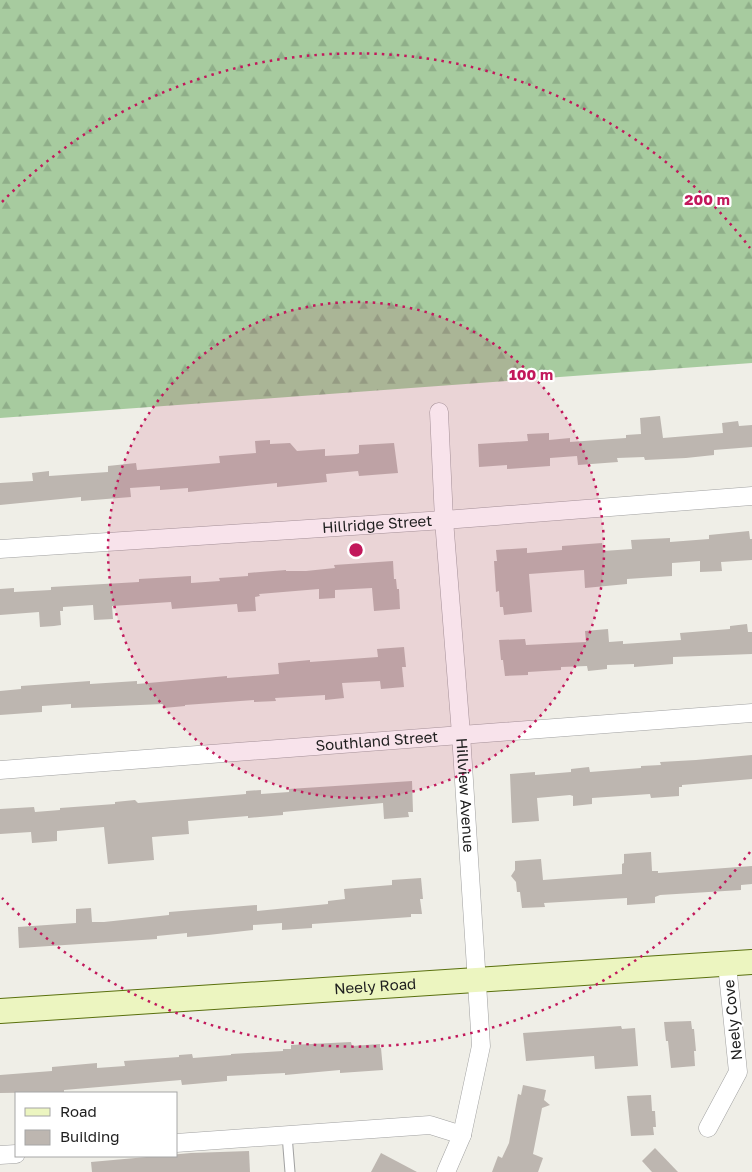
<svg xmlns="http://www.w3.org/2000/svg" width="752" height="1172" font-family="'Golos Text',sans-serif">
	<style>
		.forest { fill: url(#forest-firs) }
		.building { fill: #bdb6b0 }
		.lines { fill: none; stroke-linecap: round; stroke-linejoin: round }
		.lane-casing { stroke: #a1a1a1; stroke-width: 11 }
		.street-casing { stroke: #a1a1a1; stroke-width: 19 }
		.secondary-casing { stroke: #5a700e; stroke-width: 26 }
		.lane { stroke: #fff; stroke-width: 9 }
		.street { stroke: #fff; stroke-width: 18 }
		.secondary { stroke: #ecf5c0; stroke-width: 24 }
		.ring { fill: none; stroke: #c2185b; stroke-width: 2.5; stroke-dasharray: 2.5 5 }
		.labels { text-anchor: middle; stroke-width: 4.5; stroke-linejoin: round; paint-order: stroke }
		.street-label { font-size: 15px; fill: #202020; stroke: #fff }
		.centre { fill: #c2185b; stroke: #fff; stroke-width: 2.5 }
		.ring-label { font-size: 15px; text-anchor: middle; font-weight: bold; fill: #c2185b; stroke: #fff; stroke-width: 4.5; stroke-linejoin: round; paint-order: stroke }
	</style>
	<defs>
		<pattern id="forest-firs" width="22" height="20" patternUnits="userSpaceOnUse" patternTransform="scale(1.25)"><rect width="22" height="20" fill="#a7cb9f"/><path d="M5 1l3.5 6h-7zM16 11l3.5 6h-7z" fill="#8fae89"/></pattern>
	</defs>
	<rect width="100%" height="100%" fill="#efeee7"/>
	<!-- forest -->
	<path class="forest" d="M0 0H752V363L0 418Z"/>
	<!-- building -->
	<g class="building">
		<path d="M660 416 663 438 723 433 722 423 738 421 739 426 752 425V447L714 450V455L686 458 645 460 644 457 617 458 618 462 578 465 577 456 550 458V466L507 469V465L479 467 478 444 528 441 527 434 549 433V440L570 438V442L626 438V435L641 434 640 418Z"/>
		<path d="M270 440V444L290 443 297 451 325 449V456L357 454 359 453V445L394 443 398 473 359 476 358 471 326 474 327 482 277 487V483L188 492V488L160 490V486L130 488 131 497 81 501V497L0 505V483L33 481 32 473 49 471V476L108 472V466L136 463 137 470 220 463 219 456 256 453 255 441Z"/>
		<path d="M749 531 750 539H752V560L721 562 722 571 700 572V561L672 563V576L627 579V584L585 588 584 570 529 574 532 612 504 615 503 607H500L499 591 496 592 494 561H497L496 550 527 548V553L562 550V546L602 543 603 551 632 549 631 540 670 538V542L709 539V535Z"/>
		<path d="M393 561 394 579H396L397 589H399L400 609 374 611 372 588 335 590V598L319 599V589L259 594 260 596 255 597 256 611 238 612 237 604 172 609 171 602 112 606 113 619 94 620 93 605 63 607V611H60L61 625 54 626 40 627 39 612 0 615V589L14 588V592L51 590V587L139 582V579L191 576V583L220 581 219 578 248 576V573L286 570V571H306L335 568 334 565Z"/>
		<path d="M747 624 748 632H752V654L673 657V664L634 667V664L607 665V669L588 671 587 666 561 667V670L528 672V675L505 676 503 660H501L499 640 525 639 526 645 586 642 585 631 608 629 609 642 623 641V644L681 640 680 633 730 629V626Z"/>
		<path d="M404 647 406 667H402L404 687 381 689 380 681 342 683 344 698 325 700V695L275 698 276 701 254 702V700L185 705V706L164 708 163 704 71 708V704L42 706V712L0 715V691L21 689V686L90 681V684L137 681V684L227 676V678L279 674 278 663 310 660V662L378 657 377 649Z"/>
		<path d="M752 755V779L682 785V787H679V796L651 798 650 794 592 798V804L573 806V796L570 795 537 798 539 821 512 823 510 774 535 772V775L571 772V769L589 767 590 772 641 768V766L661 765 660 762 696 760Z"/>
		<path d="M412 781 413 812H408L409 817 384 819 383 803 283 812V815L248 818V816L188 821 189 834 152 837 154 860 108 864 104 827 57 831V841L32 843 31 832 0 834V809L34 807 35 812 60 810V808L115 804V802L135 800 138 803 246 794V791L261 790V794L289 792V789Z"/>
		<path d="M651 852 652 871H658V873L752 866V884L741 885V890L660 895 655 897V903L627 905V898L544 903 545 907 522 908 520 892H517L516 882 511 876 515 870V861L541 859 543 880 622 874V864L624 863V854Z"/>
		<path d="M421 878 423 899H420L422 914H411V917L312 924V928L282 930V923L253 925V930L208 935 187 937V933L157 936V939L19 948 18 927 76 923V909L91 908 92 922H104L169 915V912L257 905V911L328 904V901L345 899 344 889 392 885V880Z"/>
		<path d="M691 1021 692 1029H694L696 1051H694L695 1066 671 1068 668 1041H666L664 1022Z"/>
		<path d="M621 1026 622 1029 635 1028 638 1066 595 1069 594 1056 526 1061 523 1033Z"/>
		<path d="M351 1042 352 1046 380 1044V1048H381L383 1070 340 1073V1070L285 1075V1073L227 1076V1081L182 1085 181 1080 64 1090V1092L0 1093V1075L52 1071V1067L97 1063V1068L125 1066 124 1061 179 1057V1055L192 1054 193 1058 231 1055V1054L283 1051V1049H291V1045Z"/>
		<path d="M523 1085 546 1090 544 1100 550 1105 542 1108 533 1154 543 1158 538 1172H492L498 1156 502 1158 509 1143 518 1094 521 1095Z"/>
		<path d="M651 1095 652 1111H655L656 1127H653L654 1135 631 1136 627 1096Z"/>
		<path d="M655 1148 678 1172H652L642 1161Z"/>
		<path d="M249 1151 250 1172H92L91 1162 191 1153Z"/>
		<path d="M381 1153 417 1172H371Z"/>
	</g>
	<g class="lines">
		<defs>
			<path id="lane" d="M287 1135 290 1172"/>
			<g id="street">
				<path id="s1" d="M439 412 444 520 461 734 481 1046 462 1135 446 1172"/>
				<path id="s2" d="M0 549 444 520 752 496"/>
				<path id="s3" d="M0 770 752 713"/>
				<path d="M708 1128 738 1072 727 964"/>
				<path d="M176 1143 430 1125 462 1135"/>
				<path d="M0 1155 16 1154"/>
			</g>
			<g id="secondary">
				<path id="s4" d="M0 1011 752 962"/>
			</g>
		</defs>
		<!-- lane casing -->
		<use href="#lane" class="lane-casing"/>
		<!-- street casing -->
		<use href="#street" class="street-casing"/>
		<!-- secondary casing -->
		<use href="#secondary" class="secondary-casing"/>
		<!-- lane -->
		<use href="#lane" class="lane"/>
		<!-- street -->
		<use href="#street" class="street"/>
		<!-- secondary -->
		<use href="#secondary" class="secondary"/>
	</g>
	<!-- distance rings -->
	<circle cx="356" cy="550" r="248" fill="#c2185b" fill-opacity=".12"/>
	<g class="ring">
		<circle cx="356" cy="550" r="248"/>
		<path d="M750 852A496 496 0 0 1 2 898M2 202A496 496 0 0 1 750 248"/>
	</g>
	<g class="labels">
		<!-- street labels -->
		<g class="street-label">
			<text dy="5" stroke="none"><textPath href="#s2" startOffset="378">Hillridge Street</textPath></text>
			<text dy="5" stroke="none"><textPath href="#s3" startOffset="378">Southland Street</textPath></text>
			<text dy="5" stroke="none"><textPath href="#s1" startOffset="384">Hillview Avenue</textPath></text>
			<text dy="5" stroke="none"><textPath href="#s4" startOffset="376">Neely Road</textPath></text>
			<text transform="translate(733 1020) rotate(-96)" y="5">Neely Cove</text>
		</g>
	</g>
	<circle cx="356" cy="550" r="8" class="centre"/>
	<g class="ring-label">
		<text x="707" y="205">200 m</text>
		<text x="531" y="380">100 m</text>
	</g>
	<!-- legend -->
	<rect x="15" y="1092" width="162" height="65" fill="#ffffff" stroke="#a6a6a6"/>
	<rect x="25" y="1108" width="25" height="8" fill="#ecf5c0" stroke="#a6a6a6"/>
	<text x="60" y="1117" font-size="15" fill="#202020">Road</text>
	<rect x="25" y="1130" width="25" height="15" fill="#bdb6b0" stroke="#a6a6a6"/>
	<text x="60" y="1142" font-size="15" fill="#202020">Building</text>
</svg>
